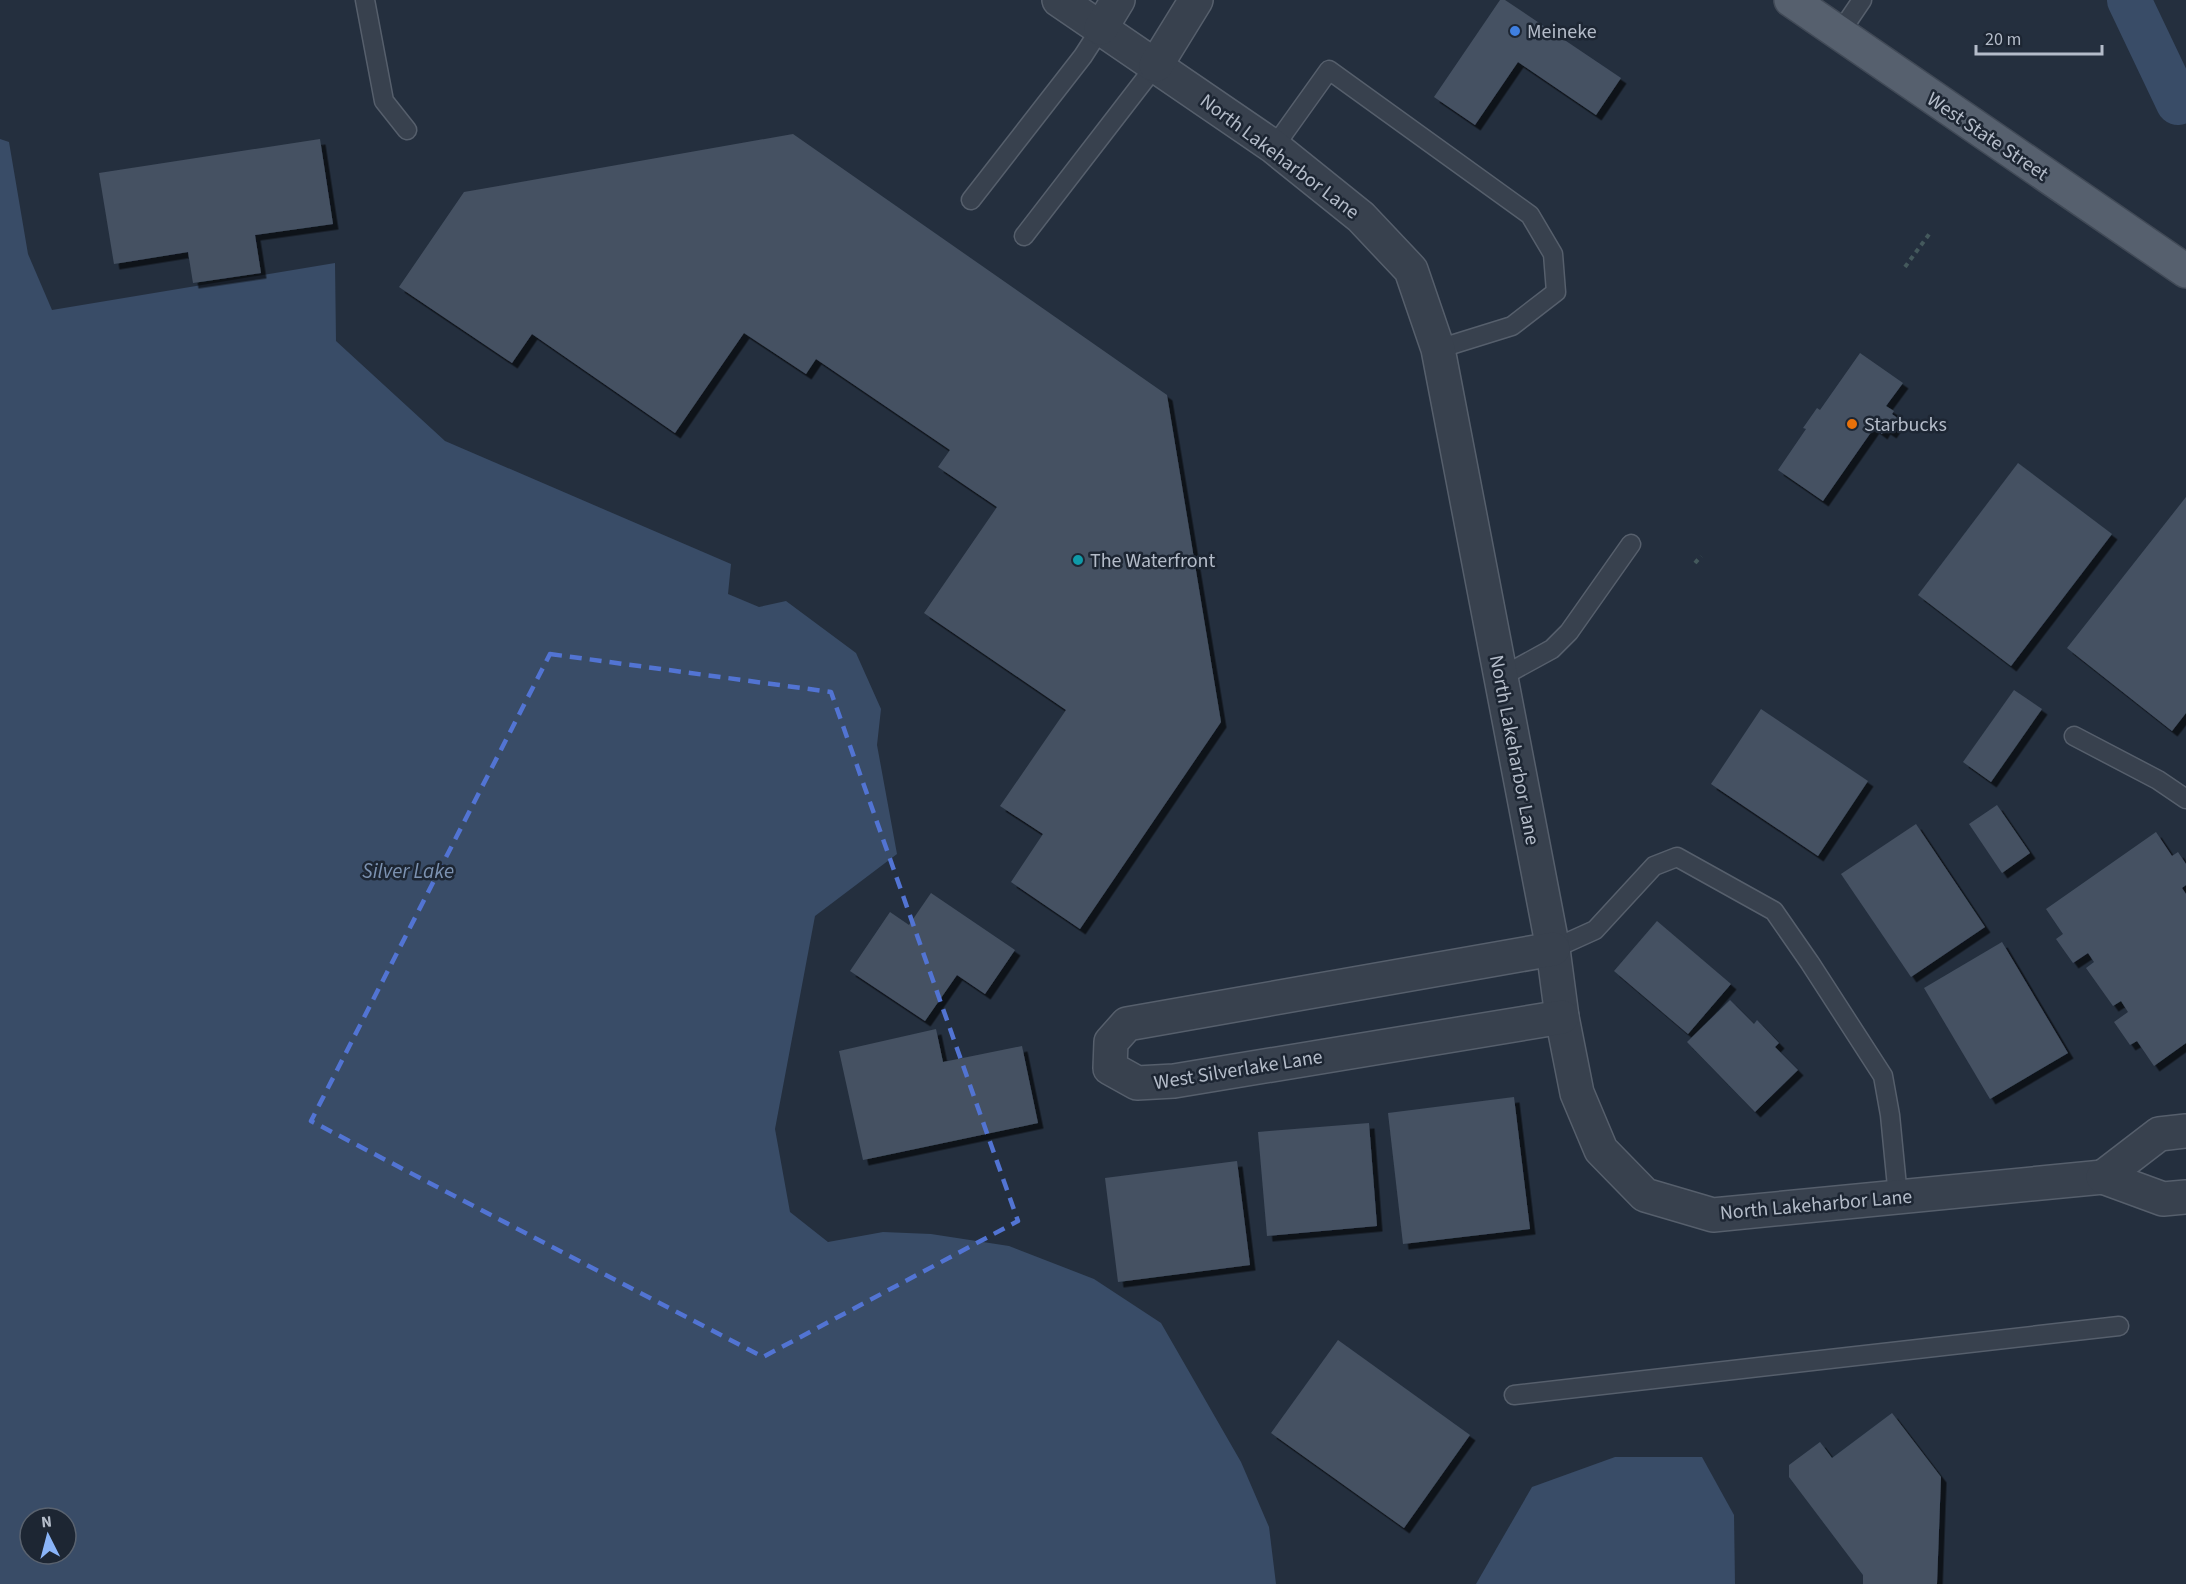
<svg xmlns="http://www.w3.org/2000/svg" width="2186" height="1584" font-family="'Source Sans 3',sans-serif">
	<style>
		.water { fill: #394c67; fill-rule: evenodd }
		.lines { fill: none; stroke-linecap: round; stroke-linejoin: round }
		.canal { stroke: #394c67; stroke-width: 44 }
		.building { fill: #455162; filter: url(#shadow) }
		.service-casing { stroke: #565f6c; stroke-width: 21 }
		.minor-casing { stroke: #565f6c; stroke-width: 36 }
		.primary-casing { stroke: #414a57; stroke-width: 36 }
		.path { stroke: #44595c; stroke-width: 4; stroke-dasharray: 4.5 4.5; stroke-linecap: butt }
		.service { stroke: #38414e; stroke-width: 18 }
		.minor { stroke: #38414e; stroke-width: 33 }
		.primary { stroke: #56606e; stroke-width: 33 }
		.marked { fill: none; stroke: #5274d3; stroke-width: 4.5; stroke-dasharray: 12 8; stroke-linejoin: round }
		.shop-dot { fill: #3f7fe0; stroke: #1d2633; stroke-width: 2 }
		.food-dot { fill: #e8710a; stroke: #1d2633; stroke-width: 2 }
		.culture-dot { fill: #0f9aa8; stroke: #1d2633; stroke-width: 2 }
		.labels { text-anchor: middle; stroke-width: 5; stroke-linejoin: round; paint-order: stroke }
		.poi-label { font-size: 20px; fill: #b4bcc9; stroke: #1d2633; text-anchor: start }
		.street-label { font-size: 20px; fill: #b4bcc9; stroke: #1d2633 }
		.water-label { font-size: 21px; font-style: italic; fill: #7c92b1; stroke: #1d2633 }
	</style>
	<defs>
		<filter id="shadow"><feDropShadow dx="5.5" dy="5.5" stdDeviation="0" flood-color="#0009"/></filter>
	</defs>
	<rect width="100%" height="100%" fill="#242f3e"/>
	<!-- water -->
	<g class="water">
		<path d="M0 139 9 142 28 254 52 310 335 263 336 341 445 441 731 564 728 594 759 607 786 601 856 653 881 709 877 745 897 854 815 916 775 1129 790 1212 828 1242 883 1232 931 1234 1009 1246 1094 1279 1161 1323 1241 1462 1269 1527 1276 1584H0ZM30 1518H66V1554H30Z"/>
		<path d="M1615 1457H1702L1734 1515 1735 1584H1476L1532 1487Z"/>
	</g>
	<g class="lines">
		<!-- canal -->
		<path class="canal" d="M2129 0 2178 103"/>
	</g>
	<!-- building -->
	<g class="building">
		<path d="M1500 0H1505L1621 78 1596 115 1518 62 1475 125 1434 97Z"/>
		<path d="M793 134 1167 395 1221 722 1080 929 1011 882 1043 834 1000 806 1066 710 924 613 997 507 938 467 950 450 816 359 806 374 744 333 675 433 532 334 512 363 399 287 464 192Z"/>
		<path d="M320 139 333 224 255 235 261 273 193 283 188 252 114 264 99 173Z"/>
		<path d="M1860 353 1903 383 1886 406 1894 411 1892 414 1900 420 1891 433 1885 429 1882 434 1874 428 1823 501 1778 470 1806 429 1803 428 1817 408 1820 410Z"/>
		<path d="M2018 463 2112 534 2011 666 1918 595Z"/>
		<path d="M2186 497V713L2172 731 2067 648Z"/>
		<path d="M2014 690 2042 709 1991 782 1963 762Z"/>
		<path d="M1761 709 1868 781 1818 856 1711 784Z"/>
		<path d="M1997 805 2030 853 2002 873 1969 824Z"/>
		<path d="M1916 824 1985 927 1911 977 1841 874Z"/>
		<path d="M2156 832 2172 856 2178 852 2186 864V885L2182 888 2186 894V1043L2154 1066 2137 1041 2130 1045 2114 1022 2128 1012 2121 1001 2113 1006 2086 968 2094 962 2088 953 2073 963 2056 939 2063 934 2046 909Z"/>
		<path d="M931 893 1015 950 985 994 957 975 925 1021 850 971 890 912 909 925Z"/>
		<path d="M1657 921 1731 984 1688 1034 1614 971Z"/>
		<path d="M2002 942 2068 1053 1990 1099 1924 988Z"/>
		<path d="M1730 1000 1754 1024 1757 1020 1779 1043 1775 1047 1798 1070 1755 1112 1687 1042Z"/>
		<path d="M936 1029 943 1062 1022 1046 1038 1123 863 1160 839 1051Z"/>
		<path d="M1514 1097 1530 1229 1403 1244 1388 1113Z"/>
		<path d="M1369 1123 1377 1226 1267 1236 1258 1132Z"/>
		<path d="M1237 1161 1250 1265 1118 1282 1105 1178Z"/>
		<path d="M1338 1340 1470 1435 1404 1528 1271 1433Z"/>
		<path d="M1892 1413 1941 1477 1937 1584H1863V1575L1789 1477V1465L1820 1442 1832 1458Z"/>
	</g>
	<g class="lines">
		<defs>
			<g id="service">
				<path d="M365 0 384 101 407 130"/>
				<path d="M1839 34 1862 0"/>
				<path d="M1274 147 1329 70 1530 215 1553 254 1556 292 1512 326 1438 349"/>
				<path d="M971 200 1083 56 1101 28"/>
				<path d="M1024 236 1156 65"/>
				<path d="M1501 677 1552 649 1569 632 1631 544"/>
				<path d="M2074 736 2158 780 2186 799"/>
				<path d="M1553 949 1595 930 1654 866 1677 857 1774 911 1810 963 1883 1076 1890 1115 1898 1197"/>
				<path d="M1514 1395 2119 1326"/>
			</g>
			<g id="minor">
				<path d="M1059 0 1274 147 1361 217 1411 270 1438 349 1553 949 1562 1017 1577 1093 1601 1150 1645 1195 1713 1215 2103 1177"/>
				<path d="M1101 28 1118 0"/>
				<path d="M1156 65 1196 0"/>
				<path d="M1553 949 1127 1024 1111 1042 1110 1068 1137 1083 1174 1081 1562 1017"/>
				<path d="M2186 1131 2159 1134 2103 1177 2163 1199 2186 1197"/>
			</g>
			<path id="primary" d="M1791 0 2186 271"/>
		</defs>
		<!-- service casing -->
		<use href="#service" class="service-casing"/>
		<!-- minor casing -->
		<use href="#minor" class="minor-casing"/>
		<!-- primary casing -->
		<use href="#primary" class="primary-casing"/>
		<!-- path -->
		<g class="path">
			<path d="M1905 267 1930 233"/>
			<path d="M1695 563 1701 556"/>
		</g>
		<!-- service -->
		<use href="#service" class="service"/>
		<!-- minor -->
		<use href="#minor" class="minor"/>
		<!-- primary -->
		<use href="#primary" class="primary"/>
	</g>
	<!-- marked area -->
	<path class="marked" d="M550 654 831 692 1018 1221 763 1357 311 1121Z"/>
	<!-- markers -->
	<circle class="shop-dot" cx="1515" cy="31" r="6"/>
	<circle class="food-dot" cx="1852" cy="424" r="6"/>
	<circle class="culture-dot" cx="1078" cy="560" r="6"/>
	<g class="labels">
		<!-- poi labels -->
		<g class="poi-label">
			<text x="1527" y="38">Meineke</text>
			<text x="1864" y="431">Starbucks</text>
			<text x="1090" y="567">The Waterfront</text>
		</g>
		<!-- street labels -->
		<g class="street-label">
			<text transform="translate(1988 136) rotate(34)" y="7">West State Street</text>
			<text transform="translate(1280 156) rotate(37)" y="7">North Lakeharbor Lane</text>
			<text transform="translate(1515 750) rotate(79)" y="7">North Lakeharbor Lane</text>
			<text transform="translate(1238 1069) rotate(-9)" y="7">West Silverlake Lane</text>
			<text transform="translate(1816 1204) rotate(-5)" y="7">North Lakeharbor Lane</text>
		</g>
		<!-- water labels -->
		<g class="water-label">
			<text x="408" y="878">Silver Lake</text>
		</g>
	</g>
	<!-- north arrow -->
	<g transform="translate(48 1536) rotate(354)"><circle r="28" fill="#1d2633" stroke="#59626f" stroke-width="1.5"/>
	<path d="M0-4.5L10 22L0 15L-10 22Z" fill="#8ab4f8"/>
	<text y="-9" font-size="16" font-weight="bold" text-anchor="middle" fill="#b4bcc9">N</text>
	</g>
	<!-- scale -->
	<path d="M1976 45v9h126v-9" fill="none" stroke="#b4bcc9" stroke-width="3"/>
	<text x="1985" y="45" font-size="18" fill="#b4bcc9" stroke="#1d2633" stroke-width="4.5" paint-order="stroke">20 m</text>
</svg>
